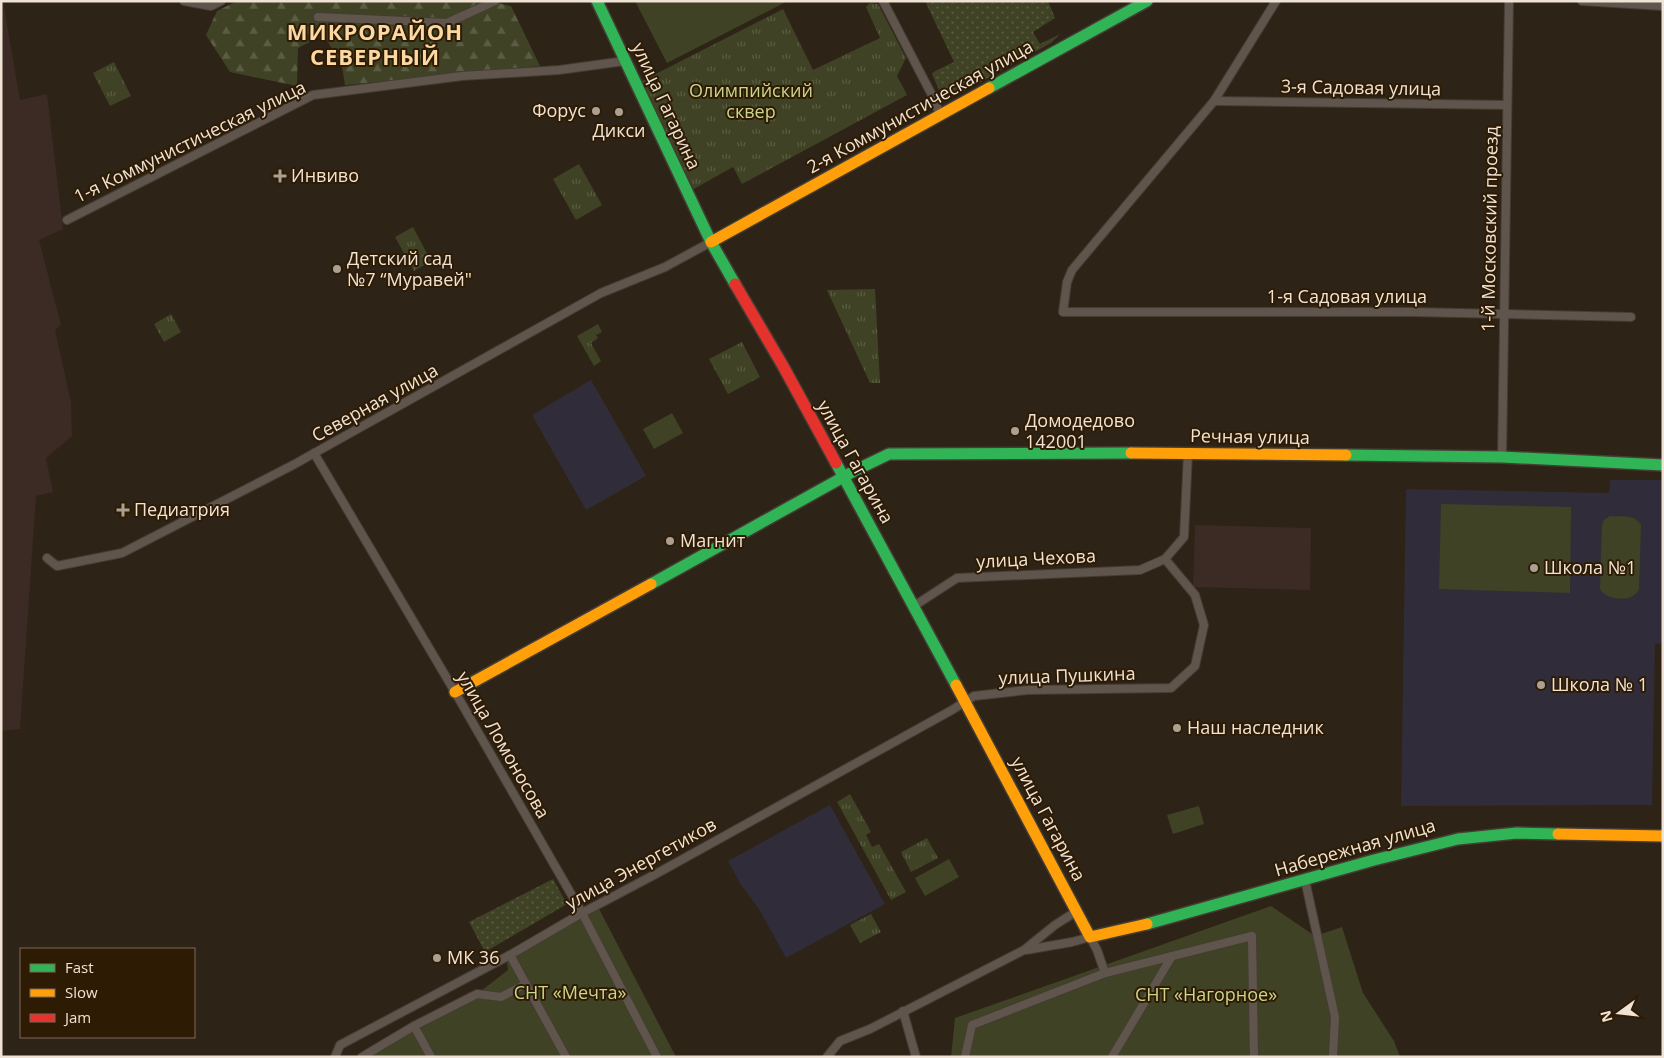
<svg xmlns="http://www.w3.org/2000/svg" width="1664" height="1058" font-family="'Open Sans',sans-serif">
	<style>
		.industrial { fill: #3c2a25 }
		.education { fill: #312c39 }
		.grass { fill: url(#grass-dots) }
		.forest { fill: url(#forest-firs) }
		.park { fill: url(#park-tufts) }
		.garden { fill: #3f4224 }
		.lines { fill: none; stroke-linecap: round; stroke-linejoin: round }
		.street-casing { stroke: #453d33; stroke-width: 10 }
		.fast-casing { stroke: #453d33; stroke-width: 14 }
		.slow-casing { stroke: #453d33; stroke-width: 14 }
		.jam-casing { stroke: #453d33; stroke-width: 14 }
		.street { stroke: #5f554d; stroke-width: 8 }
		.fast { stroke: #30b455; stroke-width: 11 }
		.slow { stroke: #ff9f0a; stroke-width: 11 }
		.jam { stroke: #e5322d; stroke-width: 11 }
		.poi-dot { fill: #aca092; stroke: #2e1b04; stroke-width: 2 }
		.labels { text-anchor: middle; stroke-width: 4; stroke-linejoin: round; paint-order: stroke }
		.street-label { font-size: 18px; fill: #f0e3d5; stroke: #2e1b04 }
		.park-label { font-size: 18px; fill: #c9d68b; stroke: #2e1b04 }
		.poi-label { font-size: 18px; fill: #f0e3d5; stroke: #2e1b04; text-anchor: start }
		.district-label { font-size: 22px; font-weight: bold; letter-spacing: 1px; fill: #fcd8a2; stroke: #2e1b04 }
	</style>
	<defs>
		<pattern id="grass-dots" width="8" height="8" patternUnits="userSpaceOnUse" patternTransform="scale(1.25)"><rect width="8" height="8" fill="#3f4224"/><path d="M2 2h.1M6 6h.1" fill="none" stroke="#5b5d43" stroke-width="1.8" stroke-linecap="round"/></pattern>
		<pattern id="forest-firs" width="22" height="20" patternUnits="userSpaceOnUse" patternTransform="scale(1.25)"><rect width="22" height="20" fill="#3f4224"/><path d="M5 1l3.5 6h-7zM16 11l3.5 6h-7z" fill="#5b5d43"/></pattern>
		<pattern id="park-tufts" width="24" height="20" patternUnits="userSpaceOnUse" patternTransform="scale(1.25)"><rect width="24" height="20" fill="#3f4224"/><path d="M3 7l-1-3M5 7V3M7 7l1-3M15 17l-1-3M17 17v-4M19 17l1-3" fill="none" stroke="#5b5d43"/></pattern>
	</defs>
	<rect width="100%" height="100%" fill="#2e2317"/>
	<!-- industrial -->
	<g class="industrial">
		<path d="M1 1H3L20 100 47 94 63 229 39 240 61 325 55 330 71 402 72 436 46 458 53 492 36 496 20 729 1 731Z"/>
		<path d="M1195 525 1311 528 1310 590 1193 587Z"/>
	</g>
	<!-- education -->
	<g class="education">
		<path d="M591 380 646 476 586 510 532 415Z"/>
		<path d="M1610 480H1663V643L1655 644 1652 805 1401 806 1406 489 1609 493Z"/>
		<path d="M830 805 885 904 786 958 759 909 741 885 728 861Z"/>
	</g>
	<!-- grass -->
	<g class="grass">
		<path d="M925 1H1048L1055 18 1033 32 1040 44 1060 34 1051 43 961 93 949 96 939 90 932 74 935 71 954 62Z"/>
		<path d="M553 879 567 904 485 952 469 922Z"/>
	</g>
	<!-- forest -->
	<path class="forest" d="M237 1H489L511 6 540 66 345 85 342 66 324 35 298 48 297 86 230 72 206 35 217 11Z"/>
	<!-- park -->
	<g class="park">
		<path d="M870 3 878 4 906 58 897 76 907 95 742 184 733 167 692 190 636 84 783 9 813 70 880 38 866 7Z"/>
		<path d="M114 62 131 96 110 106 93 73Z"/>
		<path d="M579 164 602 205 576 220 553 179Z"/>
		<path d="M413 227 431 261 414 271 395 237Z"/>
		<path d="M875 289 880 383H870L827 290Z"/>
		<path d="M171 314 181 332 164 342 154 324Z"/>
		<path d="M598 324 602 332 596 335 598 338 591 343 601 361 594 366 577 336Z"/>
		<path d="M742 342 760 377 728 394 709 359Z"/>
		<path d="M850 794 871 832 866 835 872 847 879 844 906 892 891 900 837 802Z"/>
		<path d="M927 838 938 858 911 872 901 852Z"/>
		<path d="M871 914 881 932 860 943 850 925Z"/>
	</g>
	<!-- garden -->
	<g class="garden">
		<path d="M635 1H788L667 63Z"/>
		<path d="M672 413 683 433 654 449 643 429Z"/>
		<path d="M1441 504 1571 507 1570 593 1439 589Z"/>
		<path d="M1610 516C1621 517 1635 514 1641 525L1639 589C1634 603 1606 601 1600 589L1602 525 1604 520Z"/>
		<path d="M1199 806 1204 824 1173 834 1167 815Z"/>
		<path d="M949 859 959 877 925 896 915 878Z"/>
		<path d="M597 905 676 1057H362L477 994 508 970 506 954Z"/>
		<path d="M1271 906 1315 936 1342 927 1363 993 1394 1041 1400 1057H951L955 1018Z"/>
	</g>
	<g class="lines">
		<defs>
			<g id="street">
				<path d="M184 1 211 6 221 1"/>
				<path d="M883 1 935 101 940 116"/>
				<path d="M1276 1 1214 101 1072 270 1067 282 1063 312H1413L1631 317"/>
				<path d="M1582 1 1663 6"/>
				<path d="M318 17 447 23 495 1"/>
				<path d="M1214 101 1507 105"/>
				<path d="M67 220 313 95 462 76 559 70 625 61"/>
				<path d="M314 453 455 692 582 913 657 1057"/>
				<path d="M1502 457 1509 1"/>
				<path d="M47 558 57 566 122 553 293 465 601 293 665 267 711 242"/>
				<path d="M914 606 957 578 1140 570 1165 559 1184 537 1188 453"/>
				<path d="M1305 880 1335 1017 1333 1057"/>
				<path d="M1026 950 1072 942 1090 937 1097 950 1105 973"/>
				<path d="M510 955 566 1057"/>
				<path d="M903 1011 916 1057"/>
				<path d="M414 1026 431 1057"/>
				<path d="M335 1057 340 1045 510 955 582 913 654 875 952 710 974 696 1028 690 1171 688 1195 666 1204 625 1195 595 1165 559"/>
				<path d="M362 1057 414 1026 477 994 501 997 526 984"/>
				<path d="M827 1057 840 1041 870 1029 1024 950 1055 925 1077 911"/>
				<path d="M965 1057 972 1025 1105 973 1252 936 1254 1057"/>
				<path d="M1112 1057 1172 956"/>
			</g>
			<g id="fast">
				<path d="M597 1 711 242 735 284"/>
				<path d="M989 88 1147 1"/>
				<path d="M1346 455 1502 457 1663 465"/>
				<path d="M836 463 956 685"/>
				<path d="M651 584 856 470 889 454 1131 453"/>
				<path d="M1147 924 1374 860 1458 839 1517 833 1558 834"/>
			</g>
			<g id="slow">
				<path d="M711 242 989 88"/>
				<path d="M1131 453 1346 455"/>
				<path d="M956 685 1090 937 1147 924"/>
				<path d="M455 692 651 584"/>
				<path d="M1558 834 1663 836"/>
			</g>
			<path id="jam" d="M735 284 783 366 836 463"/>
		</defs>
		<!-- street casing -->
		<use href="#street" class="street-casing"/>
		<!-- fast casing -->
		<use href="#fast" class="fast-casing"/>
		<!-- slow casing -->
		<use href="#slow" class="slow-casing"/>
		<!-- jam casing -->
		<use href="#jam" class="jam-casing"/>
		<!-- street -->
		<use href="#street" class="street"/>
		<!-- fast -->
		<use href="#fast" class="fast"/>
		<!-- slow -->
		<use href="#slow" class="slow"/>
		<!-- jam -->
		<use href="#jam" class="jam"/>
	</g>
	<!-- markers -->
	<g class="poi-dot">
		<circle cx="596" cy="111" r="5"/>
		<circle cx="619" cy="112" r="5"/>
		<path d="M277.5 168.5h5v5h5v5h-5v5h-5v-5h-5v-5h5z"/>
		<circle cx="337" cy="269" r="5"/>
		<circle cx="1015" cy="431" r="5"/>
		<path d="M120.5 502.5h5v5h5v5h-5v5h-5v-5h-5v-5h5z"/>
		<circle cx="670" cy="541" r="5"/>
		<circle cx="1534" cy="568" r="5"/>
		<circle cx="1541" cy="685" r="5"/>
		<circle cx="1177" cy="728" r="5"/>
		<circle cx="437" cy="958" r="5"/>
	</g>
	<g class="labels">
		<!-- street labels -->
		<g class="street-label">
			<text transform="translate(1361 88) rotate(1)" y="6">3-я Садовая улица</text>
			<text transform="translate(666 106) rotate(65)" y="6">улица Гагарина</text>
			<text transform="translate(920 107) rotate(-29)" y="6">2-я Коммунистическая улица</text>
			<text transform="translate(190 142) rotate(-26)" y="6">1-я Коммунистическая улица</text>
			<text transform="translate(1490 229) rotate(-89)" y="6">1-й Московский проезд</text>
			<text x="1347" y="303">1-я Садовая улица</text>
			<text transform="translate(375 403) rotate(-29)" y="6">Северная улица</text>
			<text transform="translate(1250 437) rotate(1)" y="6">Речная улица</text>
			<text transform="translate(855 462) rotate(61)" y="6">улица Гагарина</text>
			<text transform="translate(1036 559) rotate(-3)" y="6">улица Чехова</text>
			<text transform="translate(1067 676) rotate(-2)" y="6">улица Пушкина</text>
			<text transform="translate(503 745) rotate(60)" y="6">улица Ломоносова</text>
			<text transform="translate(1048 819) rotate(62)" y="6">улица Гагарина</text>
			<text transform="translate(1355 848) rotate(-16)" y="6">Набережная улица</text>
			<text transform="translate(641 864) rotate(-29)" y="6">улица Энергетиков</text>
		</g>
		<!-- park labels -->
		<g class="park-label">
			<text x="751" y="97">Олимпийский<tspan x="751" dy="21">сквер</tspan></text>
			<text x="570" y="999">СНТ «Мечта»</text>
			<text x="1206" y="1001">СНТ «Нагорное»</text>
		</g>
		<!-- poi labels -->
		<g class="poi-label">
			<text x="586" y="117" text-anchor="end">Форус</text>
			<text x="619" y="137" text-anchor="middle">Дикси</text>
			<text x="291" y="182">Инвиво</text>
			<text x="347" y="265">Детский сад<tspan x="347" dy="21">№7 “Муравей"</tspan></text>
			<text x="1025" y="427">Домодедово<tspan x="1025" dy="21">142001</tspan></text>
			<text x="134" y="516">Педиатрия</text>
			<text x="680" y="547">Магнит</text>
			<text x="1544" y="574">Школа №1</text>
			<text x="1551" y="691">Школа № 1</text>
			<text x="1187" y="734">Наш наследник</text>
			<text x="447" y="964">МК 36</text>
		</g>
		<!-- district labels -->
		<g class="district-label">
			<text x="375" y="40">МИКРОРАЙОН<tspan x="375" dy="25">СЕВЕРНЫЙ</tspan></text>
		</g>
	</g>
	<!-- border -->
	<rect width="1664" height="1058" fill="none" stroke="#f0e3d5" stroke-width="5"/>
	<!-- legend -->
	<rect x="20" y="948" width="175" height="90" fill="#2e1b04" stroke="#7c6b58"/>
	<rect x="30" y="964" width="25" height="8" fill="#30b455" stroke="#7c6b58"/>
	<text x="65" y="973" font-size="15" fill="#f0e3d5">Fast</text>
	<rect x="30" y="989" width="25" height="8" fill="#ff9f0a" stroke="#7c6b58"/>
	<text x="65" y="998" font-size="15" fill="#f0e3d5">Slow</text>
	<rect x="30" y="1014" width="25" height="8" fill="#e5322d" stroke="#7c6b58"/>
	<text x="65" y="1023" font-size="15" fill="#f0e3d5">Jam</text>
	<!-- north arrow -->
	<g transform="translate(1619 1013) rotate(255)" stroke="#2e1b04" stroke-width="4" paint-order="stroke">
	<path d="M0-4L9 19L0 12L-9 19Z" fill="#f0e3d5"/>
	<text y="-8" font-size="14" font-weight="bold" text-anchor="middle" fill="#f0e3d5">N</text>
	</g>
</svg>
